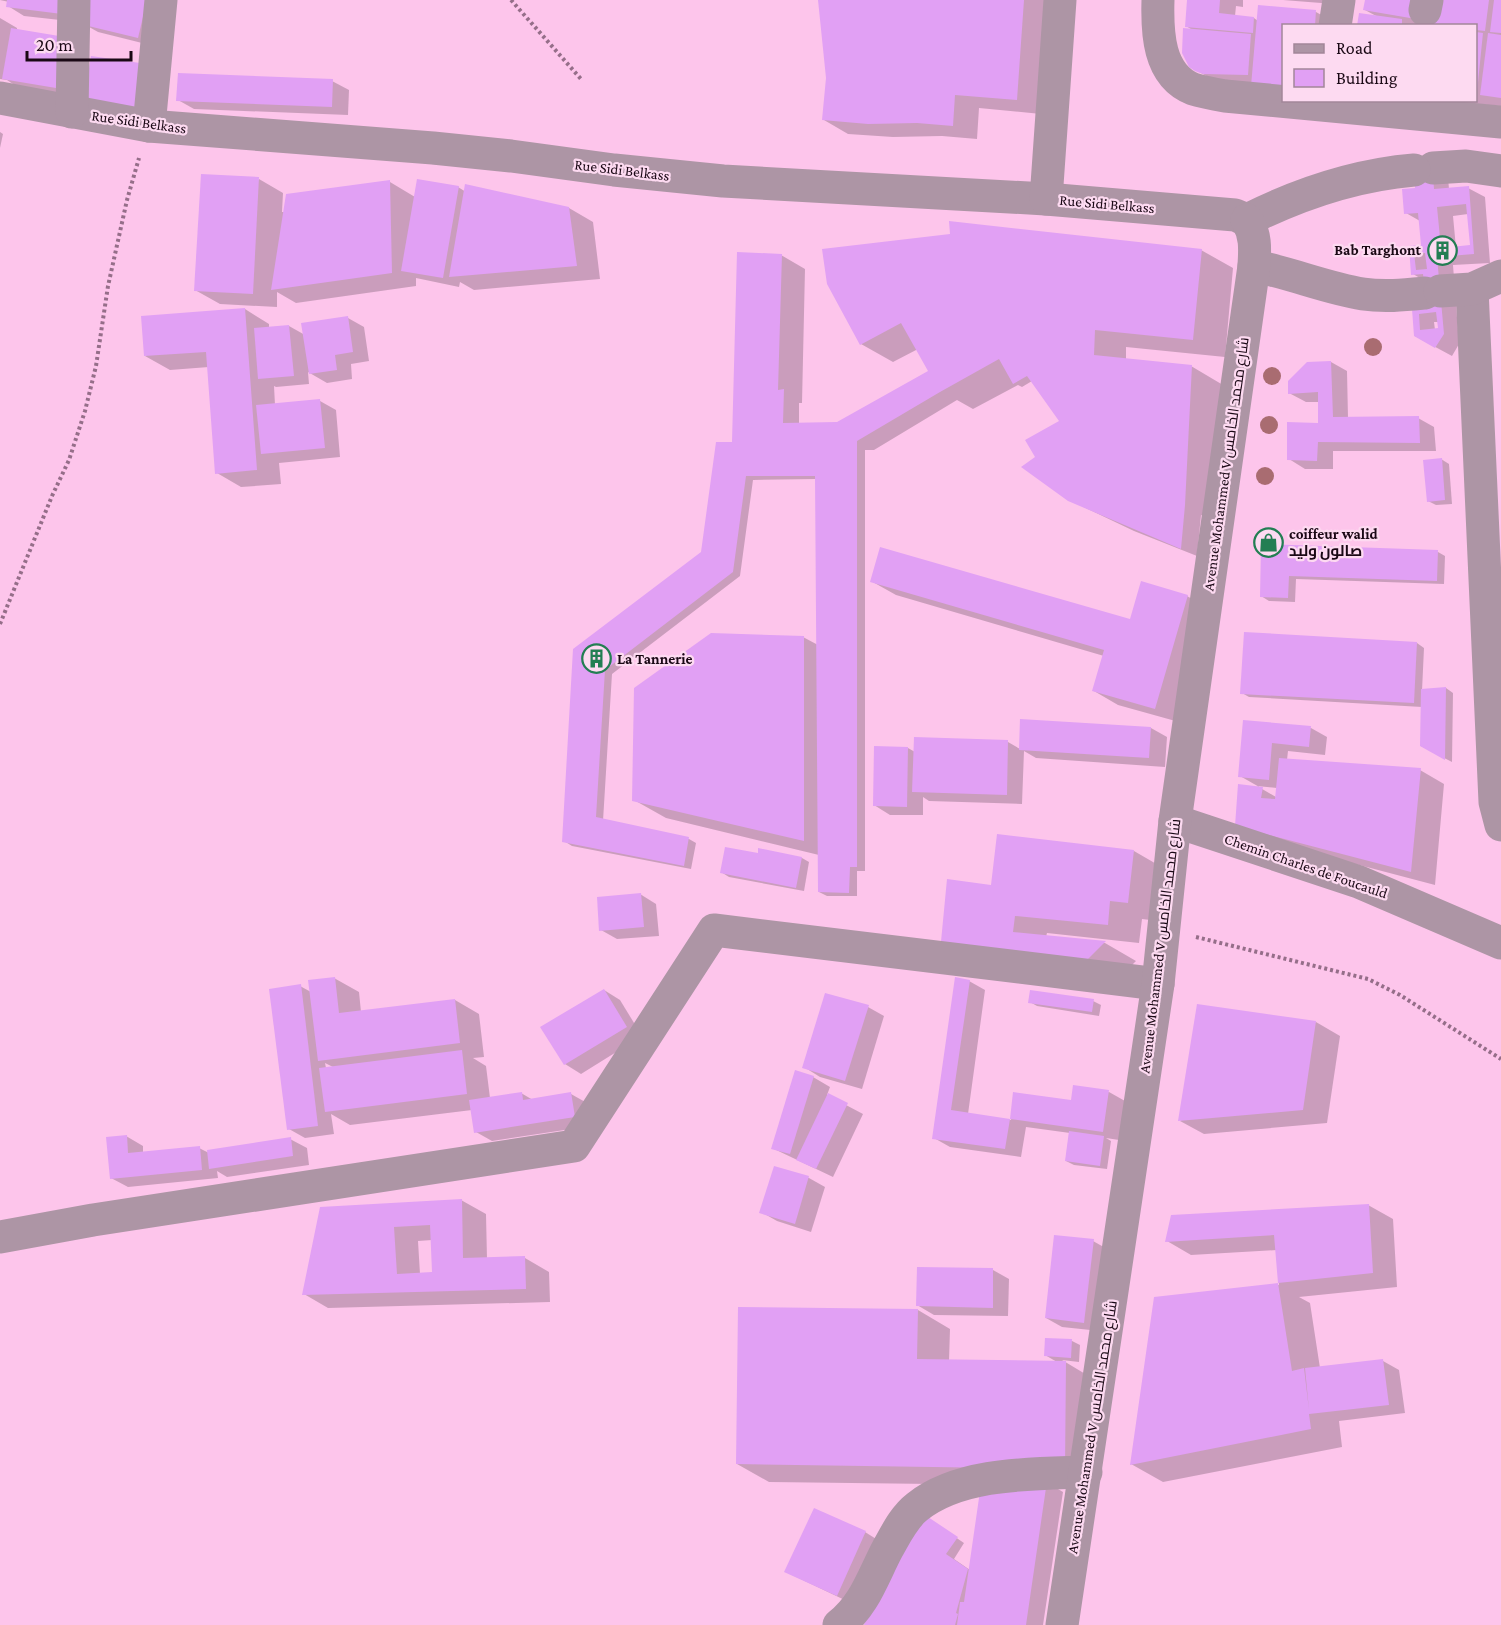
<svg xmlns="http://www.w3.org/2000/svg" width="1501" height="1625" font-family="'Crimson Pro',Cairo,serif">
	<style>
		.shadow { fill: #0003; fill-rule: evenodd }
		.building { fill: #e1a0f4; fill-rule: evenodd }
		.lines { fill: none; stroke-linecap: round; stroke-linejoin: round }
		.path { stroke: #956e89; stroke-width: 4; stroke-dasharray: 3 3; stroke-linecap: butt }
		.minor { stroke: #ad95a5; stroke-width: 33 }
		.tree { fill: #a96c71 }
		.labels { text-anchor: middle; stroke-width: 4.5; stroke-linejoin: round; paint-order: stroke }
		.street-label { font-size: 15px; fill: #1a0815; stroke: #fddaf1 }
		.poi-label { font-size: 15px; font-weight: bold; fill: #1a0815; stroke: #fddaf1; text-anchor: start }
	</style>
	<rect width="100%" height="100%" fill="#fdc5eb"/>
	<!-- shadow -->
	<g class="shadow">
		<path d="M0 0H81L78 22 24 16 8 6 9 2Z"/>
		<path d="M162 0 154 46 98 32 82 23Z"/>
		<path d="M820 0H1049L1041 114 979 108 977 139 942 136 893 137 848 134 824 120 828 78Z"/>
		<path d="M1188 0H1243V7L1236 6 1235 16 1254 18 1258 21 1260 6 1316 12 1332 21V26H1284V96L1213 80 1196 70 1194 31 1186 26Z"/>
		<path d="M1283 0H1334V4Z"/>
		<path d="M1366 0H1501V106L1423 100H1476V26H1358L1378 17 1365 10Z"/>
		<path d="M0 18 17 28V30L78 98 19 88 7 80 0 79Z"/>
		<path d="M332 81 349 90 348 115 194 109 178 100Z"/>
		<path d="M0 132 3 134 0 148Z"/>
		<path d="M1447 166 1449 189 1468 188 1485 197 1490 263 1453 265 1459 344 1452 356 1415 336 1414 310 1425 281 1413 274 1411 247 1422 246 1420 221 1406 213 1416 190ZM1468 214 1471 247 1456 248 1453 216ZM1434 322H1439L1440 330H1435Z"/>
		<path d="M259 179 283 193 282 212H284L390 182 415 197 458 187 466 192 569 208 593 222 600 279 474 290 460 282 459 287 416 278V286L296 303 277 292V307L220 304 195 290Z"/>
		<path d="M1201 250 1233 268 1225 357 1126 347V360L1191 366 1223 385 1217 521 1201 515 1197 556 1134 531 1069 500 1038 457 1061 421 1032 381 1022 387 1018 385 973 409 957 400 874 450H865V871H857V896H827L819 892V855L666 818 634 800 803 637 818 645 817 479 753 480 740 576 612 674 603 821 689 839 696 843 691 869 572 846 564 841 575 650 703 553 733 443 781 255 805 269 802 403H799V424H838L932 375 918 349 893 362 861 344 828 283Z"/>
		<path d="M245 309 269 324V328L289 326 305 335 348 318 364 327 369 361 351 364 352 379 327 383 308 372 309 384 276 387 274 386 275 405 320 401 336 410 340 457 279 463 281 484 241 487 217 473 209 367 170 370 145 356Z"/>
		<path d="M1331 362 1347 371 1348 418H1418L1434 427 1436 451H1333V469H1305L1289 459 1319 424V402H1306L1289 393Z"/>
		<path d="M1441 459 1449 464 1452 504 1436 505 1428 501Z"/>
		<path d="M1263 546 1438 552 1445 556 1444 584 1296 579 1295 602 1269 601 1261 596Z"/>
		<path d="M871 581 1131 621 1187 596 1211 610 1179 722 1118 705 1094 691 1104 656 896 595Z"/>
		<path d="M1417 643 1424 648 1422 691 1446 688 1453 693 1452 762 1421 746 1422 707 1249 697 1242 693Z"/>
		<path d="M1245 722 1311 728 1327 737 1325 755 1288 751 1287 760 1420 770 1444 784 1435 885 1261 839 1237 825 1261 788 1240 776ZM1257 786 1277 788 1276 797Z"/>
		<path d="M1151 728 1167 737 1165 767 1036 758 1024 751 1022 804 929 801 923 797V815H890L874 805 908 748 915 752 1008 742 1020 749Z"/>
		<path d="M1134 851 1165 869 1159 921 1142 919 1139 943 1047 933 1046 937 1105 943 1136 961 1113 984 973 969 993 886Z"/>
		<path d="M759 855 802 858 809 862 804 891 729 877 721 872Z"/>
		<path d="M640 894 656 904 659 936 617 939 601 930Z"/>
		<path d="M334 978 359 992 361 1012 455 1000 479 1014 484 1057 473 1058 486 1066 490 1098 521 1093 533 1100 571 1094 587 1103 591 1126 492 1141 476 1132 472 1110 350 1125 331 1114 334 1134 305 1138 289 1129 300 986 311 992ZM325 1063 333 1067 326 1068Z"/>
		<path d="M969 981 985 990 968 1114 1011 1120 1015 1094 1072 1101 1109 1092 1125 1101 1119 1140 1106 1138 1111 1141 1107 1169 1074 1165 1066 1161 1070 1133 1026 1127 1021 1157 950 1147 934 1138Z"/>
		<path d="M604 990 620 1000 642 1036 581 1074 565 1064Z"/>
		<path d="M1093 1001 1101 1005 1099 1016 1037 1006 1030 1002Z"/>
		<path d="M868 1007 884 1016 862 1089 820 1077 804 1067Z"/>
		<path d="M1316 1022 1340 1036 1327 1123 1204 1134 1180 1121Z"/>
		<path d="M813 1077 830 1087 827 1095 863 1114 833 1177 772 1148Z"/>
		<path d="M126 1136 143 1146V1153L199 1148 209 1153 290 1139 307 1148 309 1165 227 1177 217 1171 218 1178 128 1187 111 1178Z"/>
		<path d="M775 1168 809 1178 825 1187 811 1232 777 1221 761 1212Z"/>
		<path d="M461 1200 486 1214 487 1259 525 1258 549 1272 550 1302 328 1308 304 1294 322 1208ZM432 1240 434 1273 420 1274 418 1241Z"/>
		<path d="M1368 1205 1393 1219 1397 1287 1299 1297 1310 1303 1320 1368 1383 1361 1399 1370 1405 1413 1339 1421 1342 1447 1163 1482 1131 1464 1155 1299 1279 1285 1277 1250 1191 1255 1167 1241Z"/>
		<path d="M1093 1241 1109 1250 1100 1331 1062 1327 1046 1318Z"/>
		<path d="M993 1270 1009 1279 1008 1316 934 1315 917 1305Z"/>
		<path d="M918 1310 950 1329 949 1361 1057 1362 1045 1355 1046 1339 1072 1341 1080 1345 1079 1362 1062 1360 1097 1381 1096 1486H1053L1063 1492 1043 1625H865L933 1522 964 1543 954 1559 970 1570 1015 1485 769 1482 737 1464Z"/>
		<path d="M865 1532 881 1542 853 1604 786 1572Z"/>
	</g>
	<!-- building -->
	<g class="building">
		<path d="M7 0H64L62 14 6 7Z"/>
		<path d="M86 0H147L138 38 80 24Z"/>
		<path d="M818 0H1024L1017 100 955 95 953 126 917 123 868 124 822 120 826 78Z"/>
		<path d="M1187 0H1220L1219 13 1254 17 1253 33 1185 27Z"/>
		<path d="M1365 0H1419L1416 19 1363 10Z"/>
		<path d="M1436 0H1489L1485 31 1476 30V26L1433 24Z"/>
		<path d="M1494 0H1501V33L1490 32Z"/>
		<path d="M1258 5 1316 10 1315 26H1284V89L1251 86Z"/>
		<path d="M1359 13 1402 19V26H1357Z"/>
		<path d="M11 28 71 38 62 89 2 79Z"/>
		<path d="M1183 28 1251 34 1248 75 1203 74 1195 71 1189 67 1182 53Z"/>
		<path d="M1476 32 1483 33 1477 92H1476Z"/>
		<path d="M1488 33 1501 35V98L1480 95Z"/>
		<path d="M91 56 147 64 139 112 83 104Z"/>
		<path d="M178 73 333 79 332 107 176 101Z"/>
		<path d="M1414 170 1433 175 1434 189 1469 186 1474 254 1437 257 1444 334 1435 348 1414 336 1412 309 1425 293 1423 274 1411 275 1409 246 1421 245 1418 213 1404 214 1402 189 1415 188ZM1466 204 1470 245 1441 248 1437 207ZM1414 253H1425L1427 269 1416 270ZM1436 312 1438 328 1420 330 1419 314Z"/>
		<path d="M201 174 259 177 253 294 194 291Z"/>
		<path d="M417 179 459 186 443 278 401 271Z"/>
		<path d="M390 180 392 273 271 290 286 194Z"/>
		<path d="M465 184 569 207 577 266 449 277Z"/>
		<path d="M949 221 1202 249 1193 340 1095 330 1094 355 1192 365 1185 505 1181 549 1068 501 1021 467 1035 457 1025 440 1059 421 1027 376 1013 384 999 359 940 392 857 441V867H850L849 893 818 892 815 476H746L733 572 605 670 596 817 689 837 684 866 562 842 573 649 701 552 716 442H732L737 252 782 254 778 390 784 389 783 423 837 422 928 371 901 323 860 345 827 284 822 249 950 234Z"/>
		<path d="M245 308 257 470 215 474 206 352 144 356 141 316Z"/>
		<path d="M348 316 353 352 335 355 337 370 309 374 301 323Z"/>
		<path d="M289 325 294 376 258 379 254 328Z"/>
		<path d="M1331 361 1333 417 1419 416 1420 443 1318 442 1317 461 1287 460V422L1318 423V392L1288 394V381L1307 362Z"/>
		<path d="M320 399 325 448 261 454 256 405Z"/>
		<path d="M1442 458 1445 500 1427 502 1423 460Z"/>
		<path d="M1261 544 1438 550 1437 581 1289 576 1288 598 1260 597Z"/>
		<path d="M880 547 1130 619 1141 581 1188 595 1155 709 1092 691 1104 650 870 582Z"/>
		<path d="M1244 632 1417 642 1414 703 1240 694Z"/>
		<path d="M711 633 804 636V841L632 801 634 688Z"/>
		<path d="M1446 687 1445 760 1420 746 1421 689Z"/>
		<path d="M1020 719 1151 727 1149 758 1019 750Z"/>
		<path d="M1243 720 1311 726 1309 747 1272 743 1269 780 1238 777Z"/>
		<path d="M914 737 1008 740 1007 795 912 792Z"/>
		<path d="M874 746 908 747 907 807 873 806Z"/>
		<path d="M1279 758 1421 768 1411 872 1235 826 1238 784 1263 787 1261 798 1275 799Z"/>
		<path d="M997 834 1134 850 1128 903 1110 901 1108 925 1015 916 1013 932 1106 941 1081 966 940 952 947 879 991 885Z"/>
		<path d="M725 847 758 853V848L802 857 796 888 720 873Z"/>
		<path d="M641 893 644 927 599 931 597 897Z"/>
		<path d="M335 977 339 1013 455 999 460 1043 318 1061 308 980Z"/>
		<path d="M955 977 970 980 951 1110 1010 1119 1005 1149 932 1139Z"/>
		<path d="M301 984 318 1126 287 1130 269 989Z"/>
		<path d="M604 989 627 1027 564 1065 540 1027Z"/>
		<path d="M1030 990 1094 999 1092 1012 1028 1003Z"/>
		<path d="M825 993 869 1005 845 1081 802 1068Z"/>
		<path d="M1197 1004 1316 1021 1303 1110 1178 1121Z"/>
		<path d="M462 1050 467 1094 325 1112 319 1068Z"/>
		<path d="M795 1070 814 1076 790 1154 771 1149Z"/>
		<path d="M1073 1085 1109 1090 1103 1132 1010 1119 1013 1092 1071 1100Z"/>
		<path d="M522 1092 523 1100 571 1092 575 1117 474 1133 469 1100Z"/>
		<path d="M828 1093 848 1103 816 1169 796 1160Z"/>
		<path d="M1069 1131 1104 1136 1100 1166 1065 1161Z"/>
		<path d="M127 1135 128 1153 200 1146 202 1170 110 1179 106 1137Z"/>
		<path d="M291 1137 293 1156 209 1169 207 1150Z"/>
		<path d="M774 1166 809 1176 795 1224 759 1213Z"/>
		<path d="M462 1199 463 1258 525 1256 526 1289 302 1295 320 1207ZM430 1225 432 1272 397 1274 394 1227Z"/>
		<path d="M1369 1204 1373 1273 1278 1283 1292 1371 1304 1368 1309 1410 1305 1368 1383 1359 1389 1405 1309 1414 1311 1429 1130 1465 1154 1297 1278 1283 1274 1235 1165 1242 1171 1215Z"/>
		<path d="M1054 1235 1094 1239 1084 1323 1045 1318Z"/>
		<path d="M917 1267 993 1268V1308L916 1306Z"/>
		<path d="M738 1307 918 1309 917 1359 1066 1361 1065 1469 736 1464Z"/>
		<path d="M1045 1338 1072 1339 1071 1358 1044 1356Z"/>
		<path d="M1047 1481 1026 1625H957L960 1602H964L980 1491Z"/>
		<path d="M814 1508 866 1531 837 1596 784 1572Z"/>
		<path d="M925 1515 958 1537 946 1554 968 1569 956 1613 958 1614 955 1625H864L873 1590Z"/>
	</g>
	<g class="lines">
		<!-- path -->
		<g class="path">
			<path d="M511 0 581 79"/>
			<path d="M0 624 52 496 69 460 85 411 96 366 108 286 127 200 139 158"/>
			<path d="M1196 937 1368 979 1400 995 1501 1059"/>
		</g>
		<!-- minor -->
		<g class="minor">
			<path d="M1158 0C1157 32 1158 75 1193 89 1203 92 1214 94 1225 96L1501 122"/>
			<path d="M1425 10 1427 0"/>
			<path d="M1335 26 1339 0"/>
			<path d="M0 98 149 126 433 148 511 156 614 170 723 181 1046 199 1223 214 1235 215 1247 220"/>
			<path d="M72 112 74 0"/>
			<path d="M149 126 161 0"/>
			<path d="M1433 168 1466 166 1501 171"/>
			<path d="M1046 199 1060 0"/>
			<path d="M1247 220C1299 194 1355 175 1414 170"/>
			<path d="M1254 266C1291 273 1326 288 1363 294 1384 297 1404 295 1425 293"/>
			<path d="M1472 289 1495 802 1501 825"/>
			<path d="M1440 291 1472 289 1501 276"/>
			<path d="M1175 821 1359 882 1501 943"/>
			<path d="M0 1237 93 1220 574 1146 714 930 1158 984"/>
			<path d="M839 1625C865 1605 873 1576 888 1548 896 1534 904 1517 917 1507 961 1472 1033 1474 1086 1472"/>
			<path d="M1062 1625 1158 984 1175 821 1254 266C1255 248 1256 236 1247 220"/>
		</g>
	</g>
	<!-- trees -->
	<g class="tree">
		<circle cx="1373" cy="347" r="9"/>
		<circle cx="1272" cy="376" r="9"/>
		<circle cx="1269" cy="425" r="9"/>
		<circle cx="1265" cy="476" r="9"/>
	</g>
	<!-- icons -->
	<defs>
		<symbol id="building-ring" viewBox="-11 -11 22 22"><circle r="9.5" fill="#fddaf1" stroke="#237e53" stroke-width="1.5"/><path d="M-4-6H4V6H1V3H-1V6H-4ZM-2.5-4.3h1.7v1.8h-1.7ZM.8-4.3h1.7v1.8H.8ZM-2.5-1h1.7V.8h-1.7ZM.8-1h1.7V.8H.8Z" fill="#237e53"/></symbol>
		<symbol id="shop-ring" viewBox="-11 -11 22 22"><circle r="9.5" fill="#fddaf1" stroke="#237e53" stroke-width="1.5"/><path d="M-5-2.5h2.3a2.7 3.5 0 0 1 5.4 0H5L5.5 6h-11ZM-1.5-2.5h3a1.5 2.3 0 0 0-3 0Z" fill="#237e53"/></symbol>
	</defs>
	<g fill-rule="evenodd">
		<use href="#building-ring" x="1426" y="234" width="33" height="33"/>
		<use href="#shop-ring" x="1252" y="526" width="33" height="33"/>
		<use href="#building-ring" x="580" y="642" width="33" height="33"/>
	</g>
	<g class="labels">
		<!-- street labels -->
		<g class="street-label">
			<text transform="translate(139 122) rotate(8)" y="5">Rue Sidi Belkass</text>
			<text transform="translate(622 170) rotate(7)" y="5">Rue Sidi Belkass</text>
			<text transform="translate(1107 204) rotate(5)" y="5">Rue Sidi Belkass</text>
			<text transform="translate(1226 464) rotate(-82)" y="5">Avenue Mohammed V شارع محمد الخامس</text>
			<text transform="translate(1306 866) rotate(19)" y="5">Chemin Charles de Foucauld</text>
			<text transform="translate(1160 946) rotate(-83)" y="5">Avenue Mohammed V شارع محمد الخامس</text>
			<text transform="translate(1092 1427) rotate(-81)" y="5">Avenue Mohammed V شارع محمد الخامس</text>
		</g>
		<!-- poi labels -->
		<g class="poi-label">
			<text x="1421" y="255" text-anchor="end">Bab Targhont</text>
			<text x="1289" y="539">coiffeur walid<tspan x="1289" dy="17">صالون وليد</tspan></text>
			<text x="617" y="664">La Tannerie</text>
		</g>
	</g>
	<!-- legend -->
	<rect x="1282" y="24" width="195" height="78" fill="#fddaf1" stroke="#a28699" stroke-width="1.5"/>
	<rect x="1294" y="44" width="30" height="9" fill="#ad95a5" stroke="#a28699" stroke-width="1.5"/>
	<text x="1336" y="54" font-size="18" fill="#1a0815">Road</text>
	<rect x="1294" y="69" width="30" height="18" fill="#e1a0f4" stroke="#a28699" stroke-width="1.5"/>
	<text x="1336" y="84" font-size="18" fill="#1a0815">Building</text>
	<!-- scale -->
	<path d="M27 51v9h104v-9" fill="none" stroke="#1a0815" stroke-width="3"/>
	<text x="36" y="51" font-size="18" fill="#1a0815" stroke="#fddaf1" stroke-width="4.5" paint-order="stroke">20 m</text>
</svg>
